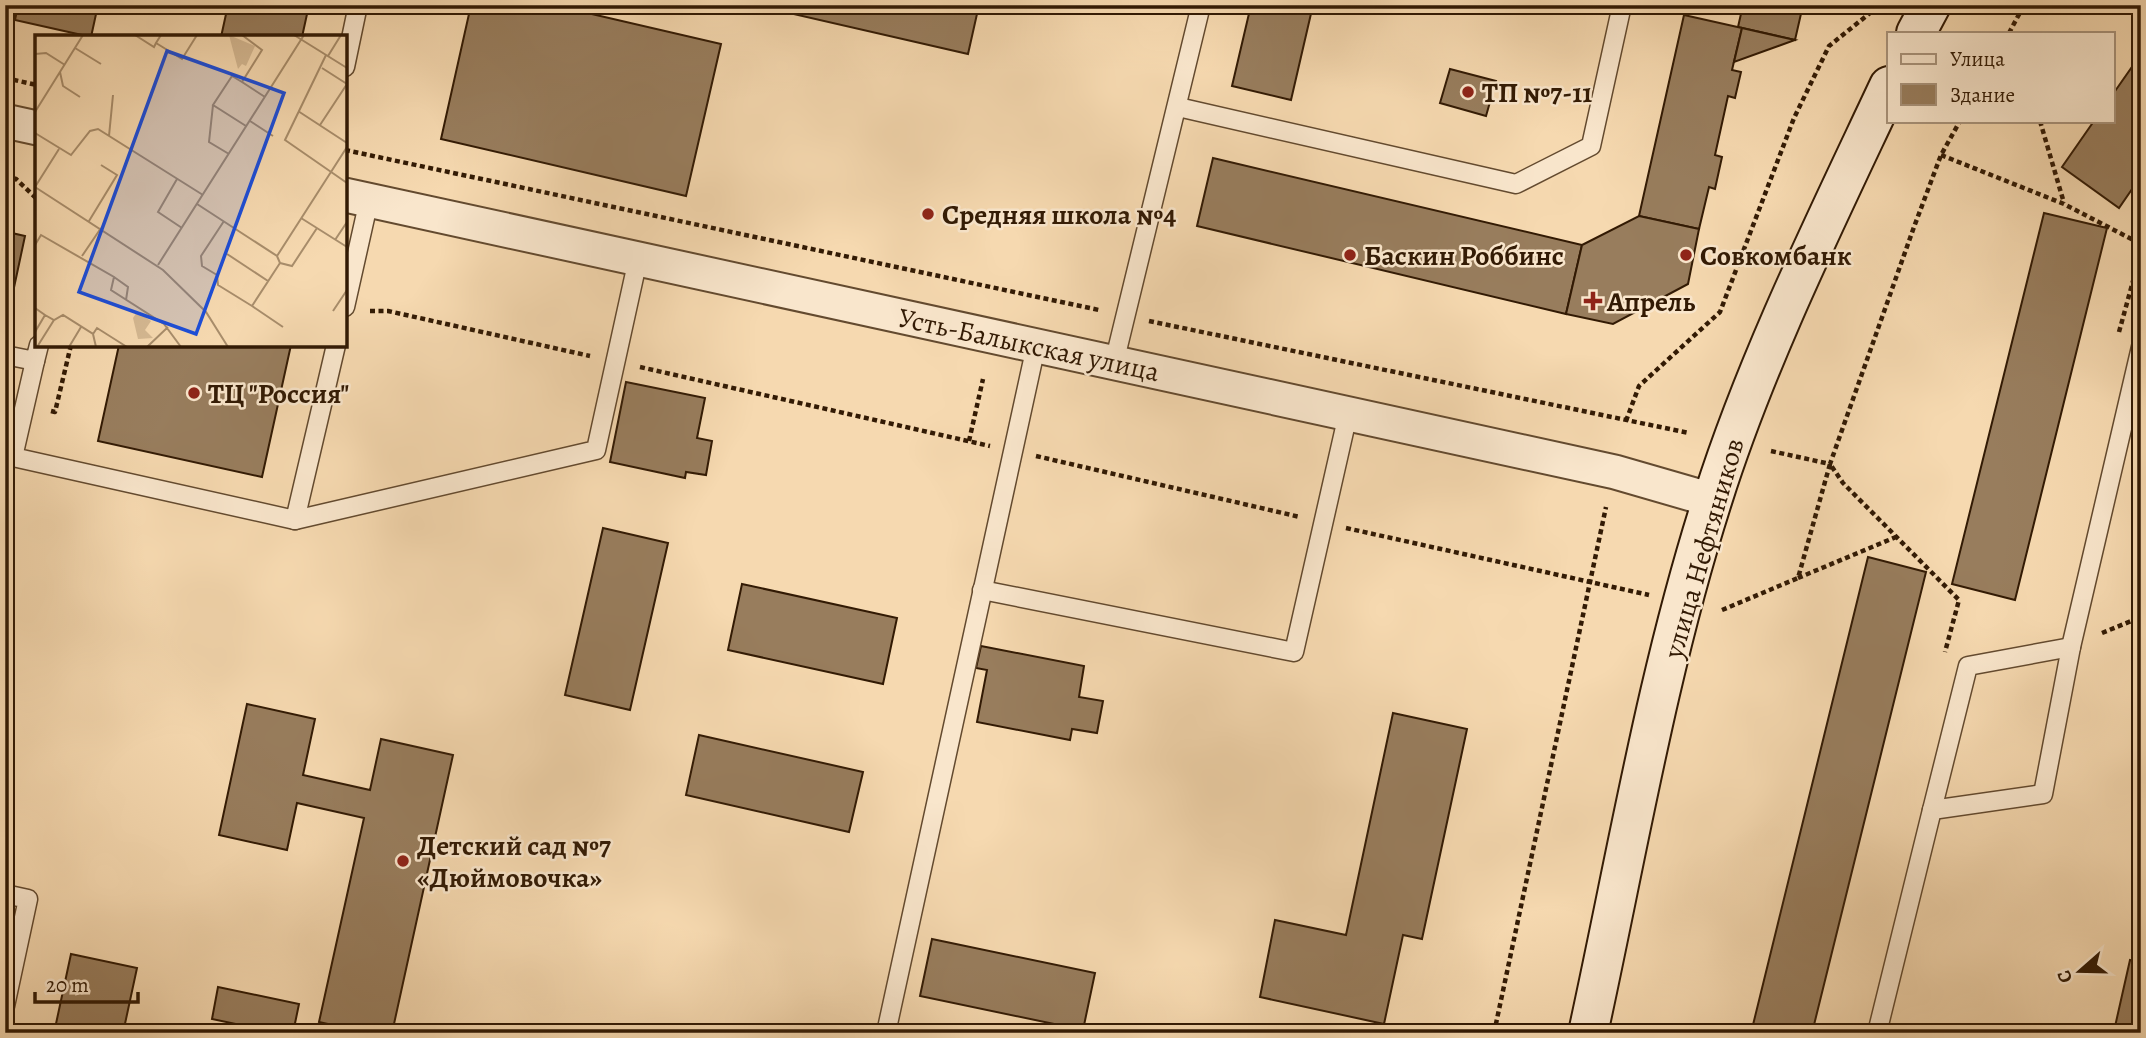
<svg xmlns="http://www.w3.org/2000/svg" width="2146" height="1038" font-family="Alegreya,serif">
	<style>
		.building { fill: #987d5d; stroke: #321a04; stroke-width: 2 }
		.lines { fill: none; stroke-linecap: round; stroke-linejoin: round }
		.service-casing { stroke: #634a2f; stroke-width: 21 }
		.minor-casing { stroke: #634a2f; stroke-width: 37 }
		.secondary-casing { stroke: #321a04; stroke-width: 42 }
		.path { stroke: #321a04; stroke-width: 4.5; stroke-dasharray: 5 3.5; stroke-linecap: butt }
		.service { stroke: #f9e6cc; stroke-width: 18 }
		.minor { stroke: #f9e6cc; stroke-width: 33 }
		.secondary { stroke: #f9e6cc; stroke-width: 38 }
		.poi-dot { fill: #8f2418; stroke: #f9e6cc; stroke-width: 2.5 }
		.labels { text-anchor: middle; stroke-width: 5; stroke-linejoin: round; paint-order: stroke }
		.poi-label { font-size: 28px; font-weight: bold; fill: #321a04; stroke: #f9e6cc; text-anchor: start }
		.street-label { font-size: 28px; fill: #321a04; stroke: #f9e6cc }
		.inset-road { fill: none; stroke: #a88d6b; stroke-width: 2 }
		.view { fill: #1d4ed8; fill-opacity: 0.15; stroke: #1d4ed8; stroke-width: 3.5 }
		.inset-edge { fill: none; stroke: #321a04; stroke-width: 3.5 }
	</style>
	<rect width="100%" height="100%" fill="#f6d9b0"/>
	<filter id="stains"><feTurbulence type="fractalNoise" baseFrequency=".00286" numOctaves="4"/><feColorMatrix values="0 0 0 0 .2 0 0 0 0 .09 0 0 0 0 .02 0 0 0 .5 -.17"/></filter>
	<radialGradient id="worn" r=".72"><stop offset=".6" stop-color="#630" stop-opacity="0"/><stop offset="1" stop-color="#630" stop-opacity=".3"/></radialGradient>
	<!-- building -->
	<g class="building">
		<path d="M18 5H98L91 37 15 20Z"/>
		<path d="M228 5H309L302 37H221Z"/>
		<path d="M471 5H553L721 44 686 196 441 139Z"/>
		<path d="M754 5H979L968 54Z"/>
		<path d="M1251 5H1313L1291 100 1232 86Z"/>
		<path d="M1743 5H1803L1795 40 1738 27Z"/>
		<path d="M1684 15 1742 28 1732 70 1741 72 1735 98 1728 96 1715 155 1722 157 1715 189 1709 187 1699 229 1639 216Z"/>
		<path d="M1742 28 1795 40 1734 62Z"/>
		<path d="M2141 54V176L2119 208 2062 167 2094 121H2113V94Z"/>
		<path d="M1450 69 1496 81 1486 116 1440 103Z"/>
		<path d="M1213 158 1582 245 1566 314 1197 226Z"/>
		<path d="M2044 213 2107 228 2015 600 1952 584Z"/>
		<path d="M1639 216 1699 229 1688 284 1613 324 1566 314 1582 245Z"/>
		<path d="M5 223 12 233 25 236 12 297 5 296Z"/>
		<path d="M119 345H291L262 477 98 441Z"/>
		<path d="M626 382 705 398 697 438 712 441 706 475 686 472 685 478 610 462Z"/>
		<path d="M603 528 668 543 630 710 565 695Z"/>
		<path d="M1868 557 1926 572 1812 1033H1751Z"/>
		<path d="M742 584 897 618 883 684 728 650Z"/>
		<path d="M981 646 1084 666 1079 697 1103 701 1097 733 1072 729 1070 740 977 722 987 670 976 668Z"/>
		<path d="M247 704 315 719 303 775 370 790 381 739 453 755 392 1033H368L319 1022 364 818 297 803 287 850 219 835Z"/>
		<path d="M1393 713 1467 729 1422 939 1403 935 1384 1024 1260 997 1275 920 1346 935Z"/>
		<path d="M699 735 863 772 849 832 686 795Z"/>
		<path d="M932 939 1095 973 1083 1030 920 996Z"/>
		<path d="M71 954 137 968 123 1033H54Z"/>
		<path d="M2130 960 2141 962V1033L2114 1031Z"/>
		<path d="M218 987 299 1004 293 1033H278L212 1019Z"/>
	</g>
	<g class="lines">
		<defs>
			<g id="service">
				<path d="M345 67 358 5"/>
				<path d="M1178 107 1516 184 1591 146 1622 5"/>
				<path d="M345 307 369 200"/>
				<path d="M5 355 35 361 39 345"/>
				<path d="M35 361 13 457 295 520 336 345"/>
				<path d="M1114 363 1201 5"/>
				<path d="M295 520 596 450 638 259"/>
				<path d="M982 590 1294 652 1348 414"/>
				<path d="M1932 810 1968 666 2071 647"/>
				<path d="M5 894 28 899 5 1006"/>
				<path d="M886 1033 1036 346"/>
				<path d="M1877 1033 1932 810 2043 794 2071 647 2141 347"/>
			</g>
			<g id="minor">
				<path d="M5 121 37 128"/>
				<path d="M345 195 1615 472 1712 500"/>
			</g>
			<g id="secondary">
				<path d="M1916 33 1931 5"/>
				<path d="M1588 1033C1627 855 1657 672 1713 498 1757 359 1827 218 1889 86"/>
			</g>
		</defs>
		<!-- service casing -->
		<use href="#service" class="service-casing"/>
		<!-- minor casing -->
		<use href="#minor" class="minor-casing"/>
		<!-- secondary casing -->
		<use href="#secondary" class="secondary-casing"/>
		<!-- path -->
		<g class="path">
			<path d="M2009 33 2024 5"/>
			<path d="M5 78 37 85"/>
			<path d="M2040 121 2064 203"/>
			<path d="M345 150 1099 310"/>
			<path d="M1941 155 2064 204 2141 244"/>
			<path d="M5 176 16 179 37 199"/>
			<path d="M370 311H388L590 356"/>
			<path d="M1149 321 1689 433"/>
			<path d="M2119 332 2141 252"/>
			<path d="M640 367 990 446"/>
			<path d="M51 411 55 412 71 345"/>
			<path d="M1626 421 1639 386 1720 312 1794 118 1829 46 1880 5"/>
			<path d="M969 441 983 379"/>
			<path d="M1771 451 1830 464 1914 227 1941 155 1960 121"/>
			<path d="M1036 456 1300 517"/>
			<path d="M1346 528 1649 595"/>
			<path d="M1798 578 1896 537"/>
			<path d="M1722 610 1798 578 1830 464 1843 483 1959 600 1945 652"/>
			<path d="M2102 633 2141 617"/>
			<path d="M1494 1033 1606 507"/>
		</g>
		<!-- service -->
		<use href="#service" class="service"/>
		<!-- minor -->
		<use href="#minor" class="minor"/>
		<!-- secondary -->
		<use href="#secondary" class="secondary"/>
	</g>
	<!-- markers -->
	<g class="poi-dot">
		<circle cx="1468" cy="92" r="7"/>
		<circle cx="928" cy="214" r="7"/>
		<circle cx="1350" cy="255" r="7"/>
		<circle cx="1686" cy="255" r="7"/>
		<path d="M1589.5 290.5h7v7h7v7h-7v7h-7v-7h-7v-7h7z"/>
		<circle cx="194" cy="393" r="7"/>
		<circle cx="403" cy="861" r="7"/>
	</g>
	<g class="labels">
		<!-- poi labels -->
		<g class="poi-label">
			<text x="1482" y="102">ТП №7-11</text>
			<text x="942" y="224">Средняя школа №4</text>
			<text x="1364" y="265">Баскин Роббинс</text>
			<text x="1700" y="265">Совкомбанк</text>
			<text x="1607" y="311">Апрель</text>
			<text x="208" y="403">ТЦ "Россия"</text>
			<text x="417" y="855">Детский сад №7<tspan x="417" dy="32">«Дюймовочка»</tspan></text>
		</g>
		<!-- street labels -->
		<g class="street-label">
			<text transform="translate(1029 344) rotate(12)" y="10">Усть-Балыкская улица</text>
			<text transform="translate(1703 548) rotate(-74)" y="10">улица Нефтяников</text>
		</g>
	</g>
	<!-- overview -->
	<g transform="translate(35 35)">
		<rect width="312" height="312" fill="#f6d9b0"/>
		<path d="M194 0 220 11 211 31 207 29 203 34ZM102 277 116 286 110 295 118 303 103 304 98 283Z" fill="#d5b993"/>
		<path class="inset-road" d="M100 0 119 12 121 8M126 0 121 8 147 24 162 0M207 0 227 15 207 47 230 62M259 0 312 33M40 13 66 29M0 19 11 18 30 30M291 20 250 105 312 148M293 21 306 0M287 33 312 49M25 37 28 51 45 62M207 47 197 41 178 70 211 91M178 70 174 107 194 119M263 76 312 108M0 77 48 0M215 86 238 101M285 90 312 49M0 98 36 120 55 96 63 94 168 160M74 101 78 60M142 144 123 177 147 193M0 152 24 114M0 152 128 235 171 277 193 312M162 169 242 221 245 228 217 271 183 250 182 240 167 231 166 221 189 186M266 183 312 212M54 186 82 140 66 130M300 205 312 187M0 210 6 200 79 242 76 255 129 289 146 312M192 219 233 246M47 221 66 193M242 221 312 112M245 228 257 231 282 193M123 230 269 0M79 242 93 252 91 265M217 271 248 292M0 273 10 280 0 297M298 276 312 255M10 280 19 285 28 280 58 299 61 312M58 299 62 293 92 312M2 312 19 285M34 312 46 292M112 312 133 292"/>
		<path class="view" d="M132 16 249 58 161 299 44 257Z"/>
		<rect width="312" height="312" class="inset-edge"/>
	</g>
	<!-- margin -->
	<rect width="2146" height="1038" fill="none" stroke="#f6d9b0" stroke-width="28"/>
	<rect x="7" y="7" width="2132" height="1024" fill="none" stroke="#321a04" stroke-width="3.5"/>
	<rect x="14" y="14" width="2118" height="1010" fill="none" stroke="#321a04" stroke-width="2"/>
	<!-- legend -->
	<rect x="1887" y="32" width="228" height="91" fill="#f9e6cc" stroke="#a9947c" stroke-width="2"/>
	<rect x="1901" y="54" width="35" height="10" fill="#f9e6cc" stroke="#a9947c" stroke-width="2"/>
	<text x="1950" y="66" font-size="21" fill="#321a04">Улица</text>
	<rect x="1901" y="84" width="35" height="21" fill="#987d5d" stroke="#a9947c" stroke-width="2"/>
	<text x="1950" y="102" font-size="21" fill="#321a04">Здание</text>
	<!-- north arrow -->
	<g transform="translate(2080 971) rotate(250)" stroke="#f9e6cc" stroke-width="5" paint-order="stroke">
	<path d="M0-5L12 26L0 18L-12 26Z" fill="#321a04"/>
	<text y="-10" font-size="19" font-weight="bold" text-anchor="middle" fill="#321a04">С</text>
	</g>
	<!-- scale -->
	<path d="M35 992v10h103v-10" fill="none" stroke="#321a04" stroke-width="3.5"/>
	<text x="46" y="992" font-size="21" fill="#321a04" stroke="#f9e6cc" stroke-width="5" paint-order="stroke">20 m</text>
	<rect width="100%" height="100%" filter="url(#stains)"/>
	<rect width="100%" height="100%" fill="url(#worn)"/>
</svg>
